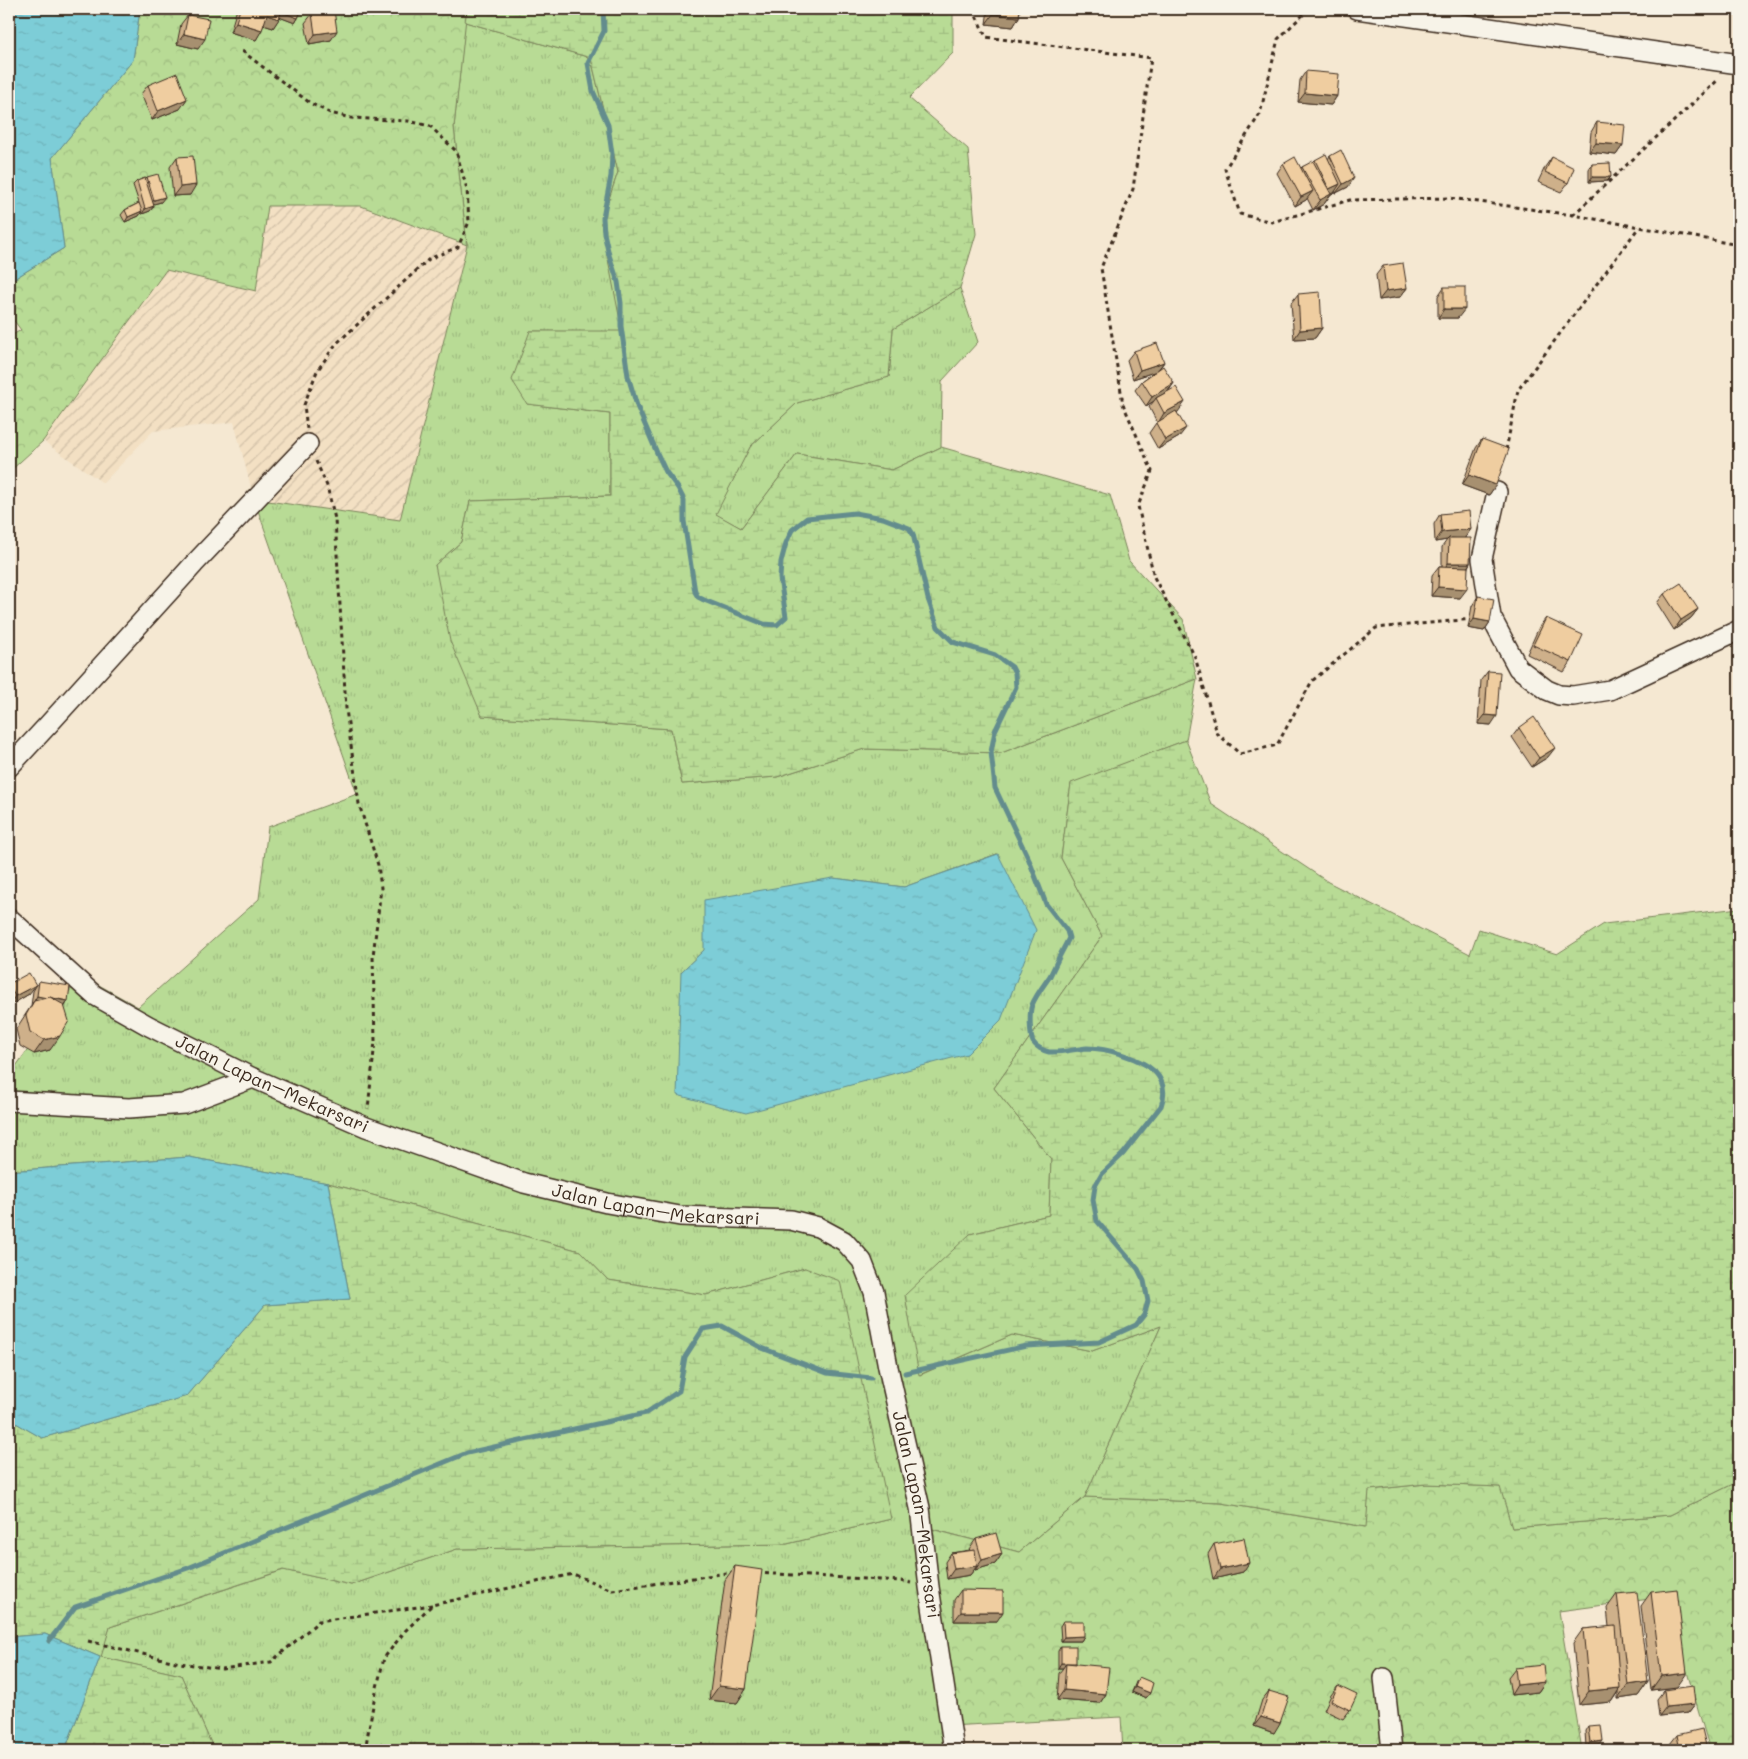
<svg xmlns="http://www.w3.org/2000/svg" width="1748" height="1759" font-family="Mali,sans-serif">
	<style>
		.industrial { fill: url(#industrial-furrows) }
		.grass { fill: url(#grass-tufts); stroke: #7a825a; fill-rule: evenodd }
		.forest { fill: url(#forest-crowns); stroke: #7a825a }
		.wetland { fill: url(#wetland-marsh); stroke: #7a825a }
		.water { fill: url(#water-ripples); stroke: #638c8d }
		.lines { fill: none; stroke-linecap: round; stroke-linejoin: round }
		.stream { stroke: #638c8d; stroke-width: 5 }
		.minor-casing { stroke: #3b2a1e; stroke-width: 22 }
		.path { stroke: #3b2a1e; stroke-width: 3; stroke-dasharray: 4 4; stroke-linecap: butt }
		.minor { stroke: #f7f3e8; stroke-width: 19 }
		.wall { fill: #ceb08a; stroke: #3b2a1e }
		.shaded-wall { fill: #a79070; stroke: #3b2a1e }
		.building { fill: #efcda0; stroke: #3b2a1e }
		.labels { text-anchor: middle; stroke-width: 4.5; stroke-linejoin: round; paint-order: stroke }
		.street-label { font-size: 18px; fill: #3b2a1e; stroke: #f7f3e8 }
	</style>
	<defs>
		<pattern id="industrial-furrows" width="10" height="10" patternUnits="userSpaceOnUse" patternTransform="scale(1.25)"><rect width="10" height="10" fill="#f3e0c3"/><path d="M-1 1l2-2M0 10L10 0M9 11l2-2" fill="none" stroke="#d1c0a7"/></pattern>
		<pattern id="grass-tufts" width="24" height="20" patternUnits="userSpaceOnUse" patternTransform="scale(1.25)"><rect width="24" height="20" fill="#b8db95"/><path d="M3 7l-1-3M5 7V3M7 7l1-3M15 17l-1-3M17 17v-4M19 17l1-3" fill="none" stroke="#9fbc80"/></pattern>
		<pattern id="forest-crowns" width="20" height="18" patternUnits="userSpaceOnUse" patternTransform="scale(1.25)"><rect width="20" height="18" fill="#b8db95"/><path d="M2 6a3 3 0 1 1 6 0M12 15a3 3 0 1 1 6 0" fill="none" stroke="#9fbc80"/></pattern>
		<pattern id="wetland-marsh" width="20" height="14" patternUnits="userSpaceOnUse" patternTransform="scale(1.25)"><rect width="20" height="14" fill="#b8db95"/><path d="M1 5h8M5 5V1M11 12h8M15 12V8" fill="none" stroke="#9fbc80"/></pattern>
		<pattern id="water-ripples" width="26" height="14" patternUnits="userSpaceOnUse" patternTransform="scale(1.25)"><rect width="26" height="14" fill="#7dcdd7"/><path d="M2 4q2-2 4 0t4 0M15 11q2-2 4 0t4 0" fill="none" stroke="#6db0b8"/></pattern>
	</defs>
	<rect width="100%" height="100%" fill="#f5e8d2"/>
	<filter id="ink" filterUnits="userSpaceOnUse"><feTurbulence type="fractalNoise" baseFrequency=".02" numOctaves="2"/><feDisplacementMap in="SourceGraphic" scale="10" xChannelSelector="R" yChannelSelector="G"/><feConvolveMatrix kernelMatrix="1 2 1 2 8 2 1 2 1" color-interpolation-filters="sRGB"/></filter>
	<g filter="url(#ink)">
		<!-- industrial -->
		<path class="industrial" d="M268 206H361L467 245 400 521 254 499 234 422 153 431 103 483 43 441 166 270 256 290Z"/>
		<!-- grass -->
		<g class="grass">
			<path d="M465 22 591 58 618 172 601 223 623 332 530 331 527 404 610 414V496L470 501 461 542 435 565 482 716 671 729 682 784 777 777 864 749 1001 753 1197 679 1186 740 1071 784 1061 858 1102 936 994 1088 1051 1159 1049 1215 970 1234 920 1375 1012 1335 1092 1351 1161 1326 1085 1497 1019 1552 917 1525 951 1750H214L181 1675 100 1657 110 1627 284 1570 351 1585 457 1549 787 1544 891 1519 805 1268 706 1295 608 1280 580 1251 328 1183 189 1157 9 1171V1076L81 975 138 1007 259 899 268 827 357 794 254 499 400 520 467 245 454 127ZM997 854 681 972 704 950 833 878 904 887Z"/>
			<path d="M960 288 978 342 942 381 941 447 892 470 797 454 741 528 715 514 750 447 797 403 889 377 893 329Z"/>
		</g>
		<!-- forest -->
		<g class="forest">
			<path d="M140 9H467L454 127 467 245 361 206H268L256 291 166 270 43 441 9 472V337L21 330 9 314V282L64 248 52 158 133 60Z"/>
			<path d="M1739 1481V1750H1710L1665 1597 1559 1611 1582 1750H1123L1121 1717 948 1726 916 1525 1019 1552 1085 1497 1221 1503 1365 1527 1369 1490 1426 1484 1501 1487 1512 1528 1670 1515Z"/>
		</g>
		<!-- wetland -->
		<g class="wetland">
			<path d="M467 9H953V53L909 98 968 149 976 234 960 288 893 329 889 377 797 403 750 447 716 514 741 528 797 454 892 470 941 447 1110 495 1129 561 1183 619 1197 679 1001 753 864 749 777 777 682 784 671 729 482 716 450 641 435 565 461 542 470 501 610 496V414L527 404 512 380 530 331H622L601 223 618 172 591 58 465 22Z"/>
			<path d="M1186 740 1211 804 1328 882 1470 954 1479 929 1557 954 1604 924 1739 908V1481L1670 1515 1512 1528 1500 1487 1426 1484 1369 1490 1366 1527 1221 1503 1085 1497 1161 1326 1092 1351 1012 1335 919 1375 905 1295 970 1234 1049 1215 1051 1159 994 1088 1102 936 1061 858 1071 783Z"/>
			<path d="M328 1183 580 1251 608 1280 706 1295 805 1268 840 1281 891 1519 787 1544 457 1549 351 1585 283 1570 110 1627 101 1657 181 1675 214 1750H65L100 1657 45 1634 9 1637V1419L42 1438 187 1396 265 1305 350 1299Z"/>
		</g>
		<!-- water -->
		<g class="water">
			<path d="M9 9H140L133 60 52 158 64 248 9 282Z"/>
			<path d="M998 854 1036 930 1001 1020 967 1054 746 1113 677 1095 681 972 704 950V900L833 878 904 887Z"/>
			<path d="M189 1157 328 1183 350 1299 265 1305 187 1396 42 1438 9 1419V1171Z"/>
			<path d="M45 1634 100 1657 65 1750H9V1637Z"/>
		</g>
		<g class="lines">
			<!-- stream -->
			<g class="stream">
				<path d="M603 9 604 31 588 63 593 91 608 125 612 154 611 176 603 218 604 233 609 255 618 282 621 303V326L628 376 637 406 657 453 666 472 678 488 684 500V521L695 592 698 597 704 600 764 624 777 625 786 617 780 578 781 562 786 543 792 530 807 518 855 513 883 518 909 528 913 534 928 599 938 627 953 642 995 655 1012 667 1015 673 1016 687 995 731 991 752 995 788 1029 860 1046 904 1067 931 1069 938C1062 951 1056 963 1050 976 1044 985 1036 995 1032 1005 1029 1012 1030 1036 1033 1042 1036 1047 1044 1051 1049 1052 1061 1053 1075 1049 1087 1048 1107 1048 1140 1058 1154 1071 1164 1081 1166 1093 1161 1106L1123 1154 1102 1174 1095 1186 1093 1200 1097 1221 1138 1269 1144 1281 1148 1301 1144 1315 1136 1325 1099 1342 1026 1346 905 1373"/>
				<path d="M49 1641 75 1607 188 1568 467 1453 646 1413 679 1391 685 1357 703 1329 722 1326 762 1348 827 1373 871 1378"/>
			</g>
			<defs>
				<g id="minor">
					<path d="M1357 9 1739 64"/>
					<path d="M1497 492 1482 559 1491 617 1518 668 1547 690 1559 695 1573 696 1610 690 1739 630"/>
					<path d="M9 767 48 725 194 564 308 444"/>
					<path id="s1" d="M9 918 94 995 149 1026 253 1078 366 1127 524 1183 607 1203 680 1216 791 1220 818 1227 844 1241 862 1261 874 1292 888 1367 920 1508 929 1587 954 1750"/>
					<path d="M9 1101 129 1108 184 1104 253 1078"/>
					<path d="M1384 1678 1392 1750"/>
				</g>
			</defs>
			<!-- minor casing -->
			<use href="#minor" class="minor-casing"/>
			<!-- path -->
			<g class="path">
				<path d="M973 9 986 37 1151 58 1133 189 1101 268 1123 404 1152 471 1138 506 1154 577 1195 657 1217 733 1240 754 1277 745 1312 681 1376 628 1473 619"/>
				<path d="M1309 9 1278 39 1260 114 1225 169 1240 214 1272 222 1350 200 1450 198 1573 215 1739 245"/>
				<path d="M242 51 310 103 330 113 351 118 408 121 430 126 456 151 467 189 469 222 458 247 429 259 336 344 317 371 304 405 307 429"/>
				<path d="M1573 215 1719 79"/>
				<path d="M1506 450 1518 390 1639 227"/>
				<path d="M316 461 327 486 335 519 346 709 359 804 378 865 381 888 373 956 375 1041 368 1109"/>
				<path d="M757 1573 901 1581 911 1583"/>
				<path d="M88 1641 180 1663 222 1669 271 1662 319 1621 432 1605"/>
				<path d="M365 1750 374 1700 384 1658 405 1631 432 1605 573 1574 612 1590 734 1572"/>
			</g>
			<!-- minor -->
			<use href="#minor" class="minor"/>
		</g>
		<!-- wall -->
		<g class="wall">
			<path d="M237 9H302L298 18 295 23 280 17 273 28 264 25 256 40 230 32Z"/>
			<path d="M988 9H1020L1019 17 1013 27 986 24Z"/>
			<path d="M312 14 331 40 309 44 305 23Z"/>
			<path d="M188 15 198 49 177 44 181 24Z"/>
			<path d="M1306 71 1337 96 1331 105 1298 102 1300 80Z"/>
			<path d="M148 85 180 109 152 120 141 94Z"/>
			<path d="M1597 122 1623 145 1616 155 1589 152 1591 132Z"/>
			<path d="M1330 156 1348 187 1336 193 1335 191 1334 193 1331 194 1324 204 1313 210 1307 198 1306 200 1295 206 1277 173 1283 164 1301 168 1302 167 1313 162 1315 160 1328 159Z"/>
			<path d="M177 157 190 195 173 196 170 167Z"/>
			<path d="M1552 157 1568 183 1561 192 1538 182 1545 167Z"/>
			<path d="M1592 164 1611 177 1607 181 1589 182V169Z"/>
			<path d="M147 177 161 202 153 204 154 206 150 211 142 214 141 212 139 216 125 222 121 215 125 210 139 203 133 185 137 181 146 178Z"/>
			<path d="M1383 266 1407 288 1400 297 1379 300 1376 275Z"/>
			<path d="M1444 287 1458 318H1438V296Z"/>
			<path d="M1298 294 1322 328 1315 338 1294 339 1291 303Z"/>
			<path d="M1134 351 1164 362 1159 369 1174 383 1168 392 1178 412H1177L1179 437 1158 449 1149 433 1156 423 1157 422 1149 407 1154 401 1146 406 1135 390 1142 381 1154 372 1133 379 1127 360Z"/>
			<path d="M1482 439 1496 485 1489 495 1462 485 1476 448Z"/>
			<path d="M1440 514 1471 529 1465 538 1470 563 1468 567 1460 598 1431 596 1432 575 1439 566H1442V547L1447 540 1435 542 1434 524Z"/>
			<path d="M1739 562V590L1732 588Z"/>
			<path d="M1664 594 1698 609 1691 618 1674 630 1657 603Z"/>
			<path d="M1478 596 1490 622 1484 631 1468 628 1472 606Z"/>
			<path d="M1546 618 1571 662 1564 672 1527 654 1539 627Z"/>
			<path d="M1488 671 1491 725 1478 724 1481 680Z"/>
			<path d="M1519 728 1548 757 1532 767 1512 737Z"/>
			<path d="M39 981 68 1001 65 1006 50 1050 34 1054 20 1046 16 1029 31 1006 33 991Z"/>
			<path d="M9 984 29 994 9 1006Z"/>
			<path d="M976 1539 1002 1554 995 1564 975 1570V1568L970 1575 947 1579 945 1562 951 1553 970 1550 969 1549Z"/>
			<path d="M1214 1544 1243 1572 1213 1579 1208 1554Z"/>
			<path d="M735 1566 746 1689 737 1703 709 1700 725 1580Z"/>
			<path d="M961 1590 997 1621H954V1600Z"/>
			<path d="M1651 1592 1677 1687 1651 1690 1641 1606Z"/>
			<path d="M1617 1594 1648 1682 1638 1696 1618 1699V1692L1611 1702 1579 1705 1573 1643 1583 1629 1609 1627 1607 1608Z"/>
			<path d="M1063 1621 1084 1636 1081 1641H1061L1060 1626Z"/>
			<path d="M1061 1646 1076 1663V1664L1106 1694 1100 1703 1057 1700 1059 1673 1063 1668H1058V1651Z"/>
			<path d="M1515 1668 1545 1682 1538 1692 1511 1695 1508 1677Z"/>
			<path d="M1139 1677 1150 1693 1146 1698 1132 1692 1136 1682Z"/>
			<path d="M1338 1686 1350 1710 1343 1719 1324 1710 1331 1695Z"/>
			<path d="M1664 1690 1695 1704 1688 1713 1659 1716 1657 1699Z"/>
			<path d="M1269 1691 1274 1733 1254 1726 1262 1700Z"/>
			<path d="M1588 1726 1599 1746 1586 1747 1585 1731Z"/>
			<path d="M1677 1735 1707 1750H1671L1670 1744Z"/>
		</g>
		<!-- shaded-wall -->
		<g class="shaded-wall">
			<path d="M1539 9H1556L1553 13Z"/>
			<path d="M282 12 298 18 295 23 279 17Z"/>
			<path d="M993 14 1019 17 1013 27 986 24Z"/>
			<path d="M267 15 279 19 273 28 260 24Z"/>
			<path d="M236 22 262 30 256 40 230 32Z"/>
			<path d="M337 31 331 40 309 44 315 34Z"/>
			<path d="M184 34 205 39 198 49 177 44Z"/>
			<path d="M1305 93 1337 96 1331 105 1298 102Z"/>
			<path d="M187 99 180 109 152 120 158 111Z"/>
			<path d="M1596 143 1623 145 1616 155 1589 152Z"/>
			<path d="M1592 177H1611L1607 181 1589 182Z"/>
			<path d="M1354 178 1348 187 1336 193 1343 184Z"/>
			<path d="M1340 184 1334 193 1331 194 1324 204 1313 210 1329 189Z"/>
			<path d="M196 185 190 195 173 196 180 187Z"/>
			<path d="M1313 191 1306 200 1295 206 1301 197Z"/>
			<path d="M165 197 161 202 150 205 154 200Z"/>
			<path d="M154 206 150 211 142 214 145 209Z"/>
			<path d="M142 211 139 216 125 222 128 217Z"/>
			<path d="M1407 288 1400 297 1379 300 1386 291Z"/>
			<path d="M1444 309H1465L1458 318H1438Z"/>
			<path d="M1322 328 1315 338 1294 339 1300 330Z"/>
			<path d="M1164 362 1157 371 1133 379 1140 370Z"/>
			<path d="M1174 383 1167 392 1156 398 1154 401 1146 406 1152 397Z"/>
			<path d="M1185 402 1178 412 1158 423 1164 413Z"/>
			<path d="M1186 428 1179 437 1158 449 1165 440Z"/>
			<path d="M1469 475 1496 485 1489 495 1462 485Z"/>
			<path d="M1471 529 1464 539 1449 538 1447 540 1435 542 1442 532Z"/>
			<path d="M1448 563H1470L1464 573 1442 572Z"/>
			<path d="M1739 577V590L1732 588Z"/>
			<path d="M1438 587 1467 589 1460 598 1431 596Z"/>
			<path d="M1698 609 1691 618 1674 630 1681 620Z"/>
			<path d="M1474 619 1490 622 1484 631 1468 628Z"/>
			<path d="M1485 715 1497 716 1491 725 1478 724Z"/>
			<path d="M1555 748 1548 757 1532 767 1539 758Z"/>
			<path d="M36 985 29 994 9 1006 15 996Z"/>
			<path d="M37 996 68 1001 62 1010 34 1001 31 1006Z"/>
			<path d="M60 1036 50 1050 34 1054 44 1040Z"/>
			<path d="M1002 1554 995 1564 975 1570 982 1560Z"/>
			<path d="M1249 1563 1243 1572 1213 1579 1220 1569Z"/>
			<path d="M977 1566 970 1575 947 1579 954 1569Z"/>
			<path d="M961 1612H1003L997 1621H954Z"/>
			<path d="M1084 1636 1081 1641H1061L1064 1637Z"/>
			<path d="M1061 1663H1076L1073 1668 1066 1663 1063 1668H1058Z"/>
			<path d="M1687 1673 1677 1687 1651 1690 1661 1676Z"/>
			<path d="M1545 1682 1538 1692 1511 1695 1517 1685Z"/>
			<path d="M1648 1682 1638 1696 1618 1699 1628 1685Z"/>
			<path d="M719 1686 746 1689 737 1703 709 1700Z"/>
			<path d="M1135 1687 1150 1693 1146 1698 1132 1692Z"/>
			<path d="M1620 1688 1611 1702 1579 1705 1589 1691Z"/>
			<path d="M1064 1690 1106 1694 1100 1703 1057 1700Z"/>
			<path d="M1695 1704 1688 1713 1659 1716 1666 1707Z"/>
			<path d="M1261 1717 1280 1723 1274 1733 1254 1726Z"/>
			<path d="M1603 1741 1599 1746 1586 1747 1590 1743Z"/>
		</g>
		<!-- building -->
		<g class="building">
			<path d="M240 9H282L279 19 267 15 262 30 236 22Z"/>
			<path d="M284 9H302L298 18 282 12Z"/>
			<path d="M993 9H1020L1019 17 993 14Z"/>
			<path d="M334 10 337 31 315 34 312 14Z"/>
			<path d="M188 15 209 19 205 39 184 34Z"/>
			<path d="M1306 71 1339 74 1337 96 1305 93Z"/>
			<path d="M177 73 187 99 158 111 148 85Z"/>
			<path d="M1597 122 1625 125 1623 145 1596 143Z"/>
			<path d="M1341 150 1354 178 1343 184 1330 156Z"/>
			<path d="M1326 154 1340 184 1329 189 1315 160Z"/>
			<path d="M193 156 196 185 180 187 177 157Z"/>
			<path d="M1295 157 1313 191 1301 197 1283 164Z"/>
			<path d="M1552 157 1574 168 1568 183 1545 172Z"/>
			<path d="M1313 161 1331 194 1320 200 1302 167Z"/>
			<path d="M1610 163 1611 177H1592V164Z"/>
			<path d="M158 174 165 197 154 200 147 177Z"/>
			<path d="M145 178 154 206 145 209 137 181Z"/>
			<path d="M139 203 142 211 128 217 125 210Z"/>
			<path d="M1403 263 1407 288 1386 291 1383 266Z"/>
			<rect x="1444" y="287" width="21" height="22"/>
			<path d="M1320 292 1322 328 1300 330 1298 294Z"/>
			<path d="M1157 343 1164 362 1140 370 1134 351Z"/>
			<path d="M1163 366 1174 383 1152 397 1142 381Z"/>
			<path d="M1176 387 1185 402 1164 413 1156 398Z"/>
			<path d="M1176 411 1186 428 1165 440 1156 423Z"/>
			<path d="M1482 439 1509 449 1496 485 1469 475Z"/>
			<path d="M1469 511 1471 529 1442 532 1440 514Z"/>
			<path d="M1449 538H1471L1470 563H1448Z"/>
			<path d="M1439 566 1468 567 1467 589 1438 587Z"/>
			<path d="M1681 583 1698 609 1681 620 1664 594Z"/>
			<path d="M1478 596 1494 599 1490 622 1474 619Z"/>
			<path d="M1546 618 1583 635 1571 662 1533 645Z"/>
			<path d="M1488 671 1500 672 1497 716 1485 715Z"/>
			<path d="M1534 717 1555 748 1539 758 1519 728Z"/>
			<path d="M29 973 36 985 15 996 9 986V984Z"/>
			<path d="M39 981 70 986 68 1001 53 998 50 997 47 998 37 996Z"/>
			<path d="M50 997 64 1005 69 1021 60 1036 44 1040 30 1032 26 1015 34 1001Z"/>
			<path d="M996 1533 1002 1554 982 1560 976 1539Z"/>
			<path d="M1244 1538 1249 1563 1220 1569 1214 1544Z"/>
			<path d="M975 1550 977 1566 954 1569 951 1553Z"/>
			<path d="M735 1566 762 1570 746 1689 719 1686Z"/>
			<path d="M1677 1589 1687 1673 1661 1676 1651 1592Z"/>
			<path d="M961 1590 1003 1591V1612H961Z"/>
			<path d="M1637 1592 1648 1682 1628 1685 1617 1594Z"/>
			<path d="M1063 1621H1084V1636L1064 1637Z"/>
			<path d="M1615 1626 1620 1688 1589 1691 1583 1629Z"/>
			<rect x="1061" y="1646" width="15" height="17"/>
			<path d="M1066 1663 1109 1667 1106 1694 1064 1690Z"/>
			<path d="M1543 1665 1545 1682 1517 1685 1515 1668Z"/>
			<path d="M1139 1677 1153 1683 1150 1693 1135 1687Z"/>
			<path d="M1338 1686 1357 1695 1350 1710 1331 1701Z"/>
			<path d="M1693 1686 1695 1704 1666 1707 1664 1690Z"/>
			<path d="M1269 1691 1289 1697 1280 1723 1261 1717Z"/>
			<path d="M1601 1725 1603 1741 1590 1743 1588 1726Z"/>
			<path d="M1702 1729 1707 1750H1680L1677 1735Z"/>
		</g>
	</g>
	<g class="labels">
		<!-- street labels -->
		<g class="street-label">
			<text dy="6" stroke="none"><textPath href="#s1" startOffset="314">Jalan Lapan–Mekarsari</textPath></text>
			<text dy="6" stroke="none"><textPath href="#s1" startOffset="719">Jalan Lapan–Mekarsari</textPath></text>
			<text dy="6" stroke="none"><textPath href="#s1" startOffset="1200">Jalan Lapan–Mekarsari</textPath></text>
		</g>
	</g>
	<!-- margin -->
	<rect width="1748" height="1759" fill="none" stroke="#f7f3e8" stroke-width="30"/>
	<rect x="15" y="15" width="1718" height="1729" fill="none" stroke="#3b2a1e" stroke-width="2" filter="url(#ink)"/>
</svg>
